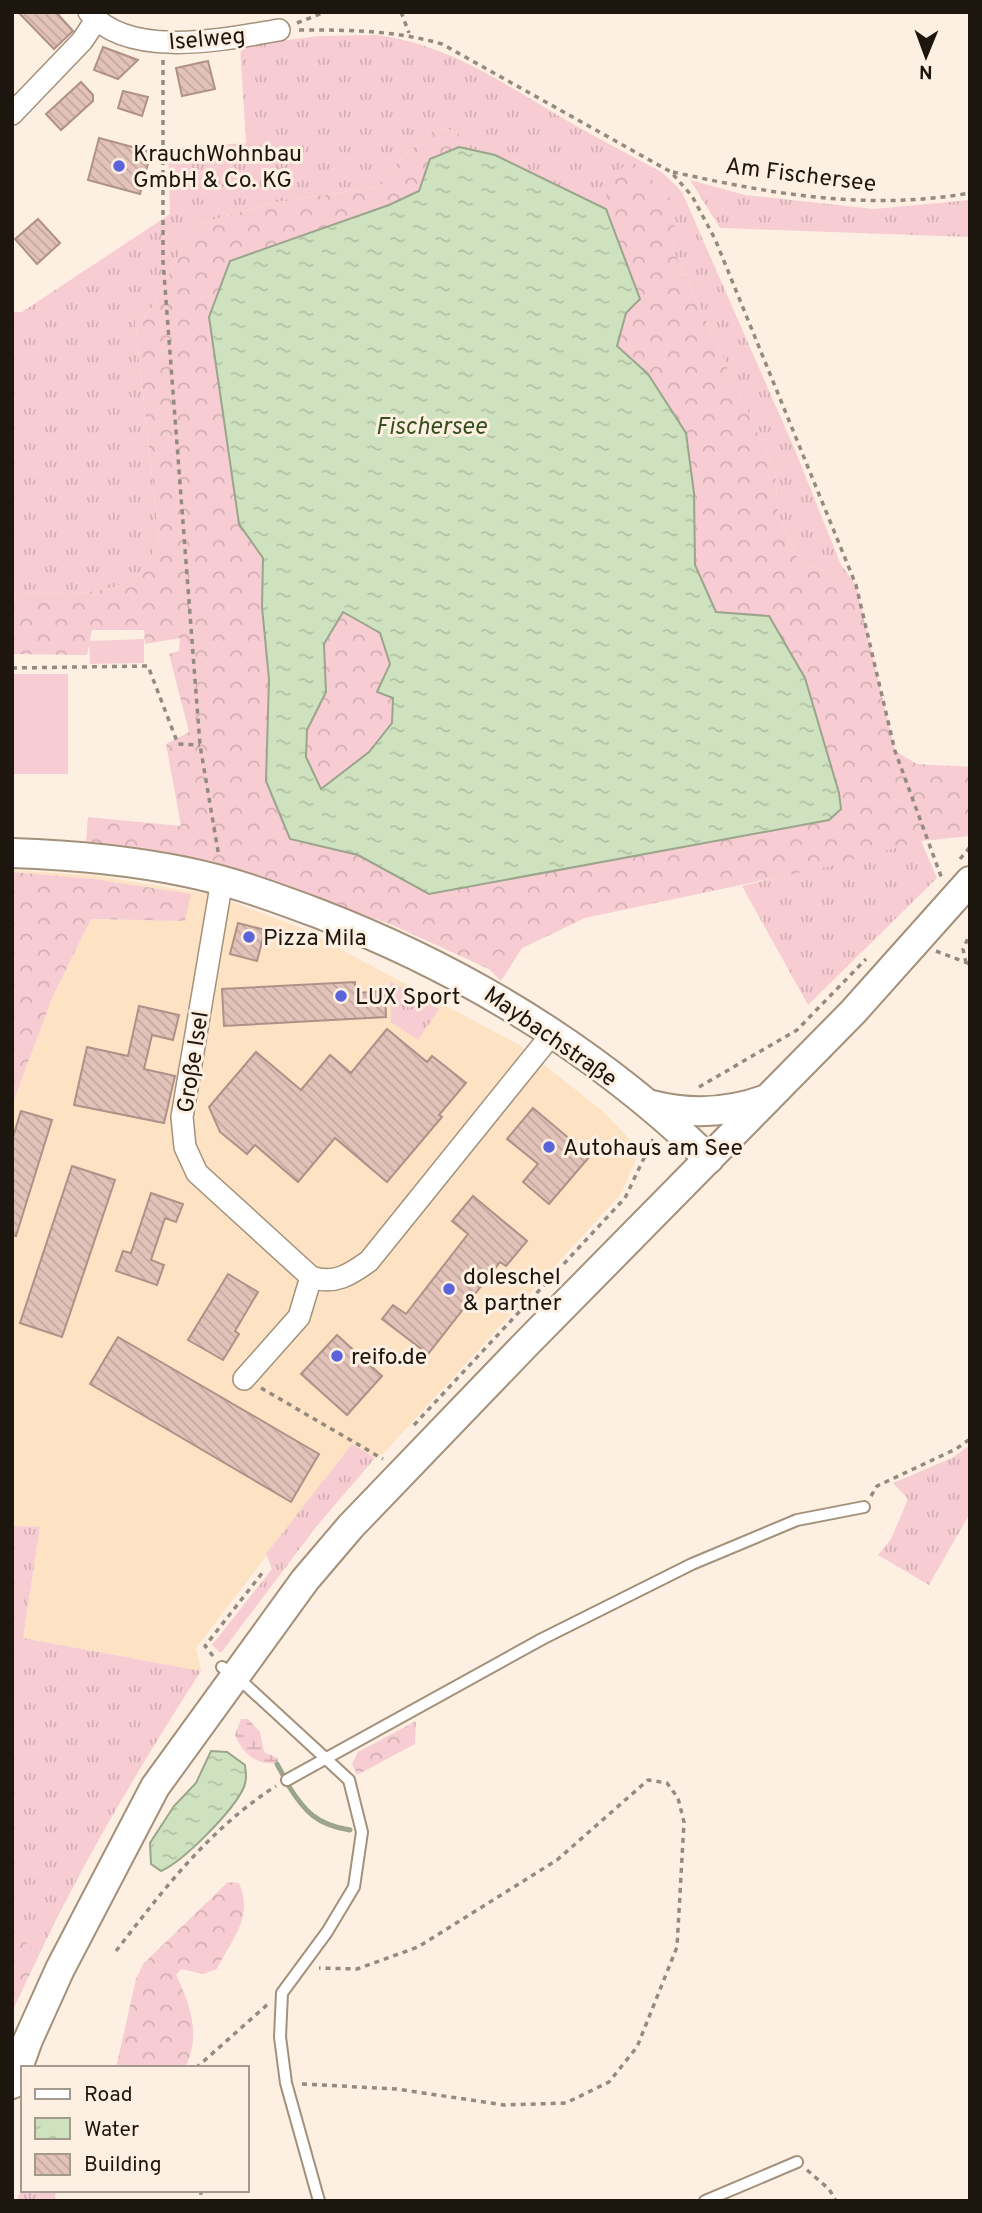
<svg xmlns="http://www.w3.org/2000/svg" width="982" height="2213" font-family="Overpass,sans-serif">
	<style>
		.built { fill: #fde2c4 }
		.grass { fill: url(#grass-tufts) }
		.forest { fill: url(#forest-crowns) }
		.wetland { fill: url(#wetland-marsh) }
		.pitch { fill: #f7cdd3 }
		.water { fill: url(#water-ripples); stroke: #9aa58b; stroke-width: 2; fill-rule: evenodd }
		.lines { fill: none; stroke-linecap: round; stroke-linejoin: round }
		.stream { stroke: #9aa58b; stroke-width: 5 }
		.building { fill: url(#building-back-hatch); stroke: #af9188; stroke-width: 2 }
		.lane-casing { stroke: #a4917b; stroke-width: 14 }
		.street-casing { stroke: #a4917b; stroke-width: 24 }
		.secondary-casing { stroke: #a4917b; stroke-width: 32 }
		.path { stroke: #948a7f; stroke-width: 3.5; stroke-dasharray: 5 5; stroke-linecap: butt }
		.lane { stroke: #fff; stroke-width: 10 }
		.street { stroke: #fff; stroke-width: 21 }
		.secondary { stroke: #fff; stroke-width: 28 }
		.poi-dot { fill: #5a63da; stroke: #fdf0e2; stroke-width: 2.5 }
		.labels { text-anchor: middle; stroke-width: 6; stroke-linejoin: round; paint-order: stroke }
		.street-label { font-size: 23px; fill: #1d160e; stroke: #fdf0e2 }
		.poi-label { font-size: 23px; fill: #1d160e; stroke: #fdf0e2; text-anchor: start }
		.water-label { font-size: 24px; font-style: italic; fill: #364f1e; stroke: #fdf0e2 }
	</style>
	<defs>
		<pattern id="grass-tufts" width="24" height="20" patternUnits="userSpaceOnUse" patternTransform="scale(1.75)"><rect width="24" height="20" fill="#f7cdd3"/><path d="M3 7l-1-3M5 7V3M7 7l1-3M15 17l-1-3M17 17v-4M19 17l1-3" fill="none" stroke="#d3afb4"/></pattern>
		<pattern id="forest-crowns" width="20" height="18" patternUnits="userSpaceOnUse" patternTransform="scale(1.75)"><rect width="20" height="18" fill="#f7cdd3"/><path d="M2 6a3 3 0 1 1 6 0M12 15a3 3 0 1 1 6 0" fill="none" stroke="#d3afb4"/></pattern>
		<pattern id="wetland-marsh" width="20" height="14" patternUnits="userSpaceOnUse" patternTransform="scale(1.75)"><rect width="20" height="14" fill="#f7cdd3"/><path d="M1 5h8M5 5V1M11 12h8M15 12V8" fill="none" stroke="#d3afb4"/></pattern>
		<pattern id="water-ripples" width="26" height="14" patternUnits="userSpaceOnUse" patternTransform="scale(1.75)"><rect width="26" height="14" fill="#cfe2c0"/><path d="M2 4q2-2 4 0t4 0M15 11q2-2 4 0t4 0" fill="none" stroke="#b1c1a4"/></pattern>
		<pattern id="building-back-hatch" width="6" height="6" patternUnits="userSpaceOnUse" patternTransform="scale(1.75)"><rect width="6" height="6" fill="#e3c3b9"/><path d="M-1 5l2 2M0 0l6 6M5-1l2 2" fill="none" stroke="#c2a79e"/></pattern>
	</defs>
	<rect width="100%" height="100%" fill="#fdf0e2"/>
	<!-- built -->
	<path class="built" d="M12 870 98 876 214 895 301 928 521 1046 606 1114 640 1151 620 1195 383 1454 375 1458 351 1445 196 1648 201 1671 23 1638 40 1527 12 1526V1105L53 996 91 919 184 921 190 894 94 879 12 872Z"/>
	<!-- grass -->
	<g class="grass">
		<path d="M375 35C445 43 500 81 559 116 593 136 629 154 663 173L682 192 795 450 841 565 856 585 799 561 778 515 775 471 673 249 675 204 606 182V209L495 155 459 147V131L437 128 406 154 376 187 273 203 195 225 151 309 135 321 159 540C153 552 145 573 132 580 101 597 47 593 12 594V312H22L170 214 168 148 246 143 240 46 319 36Z"/>
		<path d="M690 180 745 195 874 209 970 200V237L720 228Z"/>
		<path d="M921 841 937 878 808 1005 742 886Z"/>
		<path d="M390 981 439 1009 418 1040 391 1022Z"/>
		<path d="M352 1444 375 1458 316 1527 221 1653 212 1645 272 1569 266 1554Z"/>
		<path d="M970 1445V1513L929 1585 878 1555 891 1539 908 1499 893 1483 952 1458Z"/>
		<path d="M12 1526 40 1527 23 1638 201 1671C142 1763 86 1856 39 1955L12 1927Z"/>
		<path d="M23 2184V2190H56L55 2199 17 2201Z"/>
	</g>
	<!-- forest -->
	<g class="forest">
		<path d="M437 128 459 131V147L430 159 420 191 389 205 239 524 263 558 262 607 290 839 358 855 430 894 769 617 716 612 695 565 694 493 648 374 617 346 626 313 640 299 606 209V183L617 170 633 162 676 204 673 249 775 471 778 515 799 561 856 585 895 751 917 764 970 767V836L921 841 826 867 585 918 522 948 501 981 489 969 390 924 209 860 86 841 88 817 181 826 166 744 189 732 169 654 179 651 180 638 145 644 144 630H92L87 655 12 654V594C47 593 101 597 132 580 145 573 153 552 159 540L135 321 151 309 195 225 273 203 376 187 406 154Z"/>
		<path d="M343 612 380 633 391 664 393 723 369 752 321 789 306 757 307 729 326 692 324 644Z"/>
		<path d="M12 872 94 879 191 894 185 921 91 919 53 996 12 1105Z"/>
		<path d="M416 1721 415 1744 357 1775 352 1764 358 1752Z"/>
		<path d="M228 1882 239 1883C254 1917 232 1939 217 1969L203 1974 181 1969 176 1975C191 2006 201 2035 185 2068H116L136 1979 143 1964Z"/>
		<path d="M12 1927 39 1955 12 2012Z"/>
	</g>
	<!-- wetland -->
	<path class="wetland" d="M241 1719H248L260 1732 264 1752 278 1758V1763C257 1766 243 1754 235 1735Z"/>
	<!-- pitch -->
	<g class="pitch">
		<path d="M144 639V663L90 664 89 641Z"/>
		<rect x="12" y="674" width="56" height="100"/>
	</g>
	<!-- water -->
	<g class="water">
		<path d="M459 147 495 155 606 209 640 299 626 313 617 346 648 374 686 433 694 493 695 565 716 612 769 616 805 678 839 793 841 809 829 820 429 894 358 855 290 839 266 781 269 679 262 607 263 558 239 524 209 317 230 261 389 205 419 191 430 159ZM343 612 380 633 390 664 377 692 393 698 392 723 369 752 321 789 306 757 307 730 326 692 324 644Z"/>
		<path d="M211 1751 227 1752 245 1765C246 1773 247 1779 244 1787 234 1810 184 1861 161 1871L151 1864 150 1843 174 1806 196 1783Z"/>
	</g>
	<g class="lines">
		<!-- stream -->
		<g class="stream">
			<path d="M277 1764 283 1775"/>
			<path d="M288 1785C305 1812 317 1825 350 1830"/>
		</g>
	</g>
	<!-- building -->
	<g class="building">
		<path d="M18 12H56L73 31 54 49Z"/>
		<path d="M103 47 138 60 118 79 94 70Z"/>
		<path d="M208 61 215 89 182 96 176 68Z"/>
		<path d="M81 82 93 95V101L61 130 46 114Z"/>
		<path d="M123 91 148 97 142 116 118 108Z"/>
		<path d="M99 138 151 152 140 194 88 180Z"/>
		<path d="M38 219 60 243 37 264 15 239Z"/>
		<path d="M238 923 265 930 257 961 230 954Z"/>
		<path d="M355 982V993L385 991 386 1017 224 1026 222 989Z"/>
		<path d="M139 1006 179 1015 173 1040 152 1035 144 1069 175 1076 164 1123 74 1105 87 1047 128 1056Z"/>
		<path d="M387 1029 427 1062 432 1056 466 1083 439 1115 442 1117 387 1182 335 1138 298 1182 255 1145 247 1154 220 1132 209 1107 256 1052 301 1090 330 1055 351 1073Z"/>
		<path d="M533 1108 590 1156 549 1204 523 1182 538 1164 507 1139Z"/>
		<path d="M21 1111 52 1120 16 1236 12 1235V1140Z"/>
		<path d="M72 1166 115 1180 62 1337 20 1323Z"/>
		<path d="M151 1193 183 1204 176 1222 165 1218 151 1260 164 1265 157 1285 116 1271 123 1251 131 1253Z"/>
		<path d="M473 1196 527 1241 506 1266 500 1262 428 1354 382 1319 393 1305 406 1314 468 1234 452 1221Z"/>
		<path d="M228 1274 258 1292 235 1331 239 1334 223 1360 188 1340Z"/>
		<path d="M337 1335 382 1376 347 1415 301 1374Z"/>
		<path d="M118 1337 319 1454 291 1502 90 1384Z"/>
	</g>
	<g class="lines">
		<defs>
			<g id="lane">
				<path d="M222 1667 236 1676 349 1780 362 1832 354 1887 327 1932 282 1993 280 2037 286 2083 319 2201"/>
				<path d="M287 1780 542 1639 692 1564 797 1520 864 1507"/>
				<path d="M705 2201 797 2162"/>
			</g>
			<g id="street">
				<path d="M89 12C130 60 226 39 279 30"/>
				<path d="M12 114 82 41 96 20"/>
				<path d="M222 880 182 1117 185 1147 197 1173 311 1277C334 1285 350 1275 369 1261L552 1034"/>
				<path d="M244 1379 299 1317 311 1277"/>
			</g>
			<g id="secondary">
				<path d="M12 853C70 855 129 860 186 872 231 881 274 897 317 913 463 969 597 1051 709 1159"/>
				<path d="M652 1105C691 1115 729 1113 767 1099"/>
				<path d="M12 2084 28 2040 60 1969 155 1787 305 1580 351 1526 527 1343 853 1012 970 881"/>
			</g>
		</defs>
		<!-- lane casing -->
		<use href="#lane" class="lane-casing"/>
		<!-- street casing -->
		<use href="#street" class="street-casing"/>
		<!-- secondary casing -->
		<use href="#secondary" class="secondary-casing"/>
		<!-- path -->
		<g class="path">
			<path d="M401 12 409 33"/>
			<path d="M297 23 325 12"/>
			<path d="M299 30C349 30 394 30 442 44L671 172 692 196 715 239 856 585 895 751 942 879"/>
			<path d="M163 60V261L200 745 219 857"/>
			<path d="M673 172C772 194 869 211 970 193"/>
			<path d="M12 668 148 666 178 744 200 745"/>
			<path d="M960 859 970 847"/>
			<path d="M936 951 970 964"/>
			<path d="M966 963 963 949 970 934"/>
			<path d="M699 1087 797 1030 866 959"/>
			<path d="M261 1388 383 1459"/>
			<path d="M414 1425 625 1198 654 1137"/>
			<path d="M871 1496 877 1486 956 1449 970 1439"/>
			<path d="M213 1656 205 1646 263 1572"/>
			<path d="M116 1951C164 1889 209 1829 276 1786"/>
			<path d="M196 2068 268 2004"/>
			<path d="M302 2084 397 2089 504 2105 566 2103 609 2082 637 2047 677 1947 684 1822 678 1798 667 1783 648 1780 557 1860 418 1947 357 1969 319 1968"/>
			<path d="M807 2170 829 2189 836 2201"/>
			<path d="M200 2190 203 2201"/>
		</g>
		<!-- lane -->
		<use href="#lane" class="lane"/>
		<!-- street -->
		<use href="#street" class="street"/>
		<!-- secondary -->
		<use href="#secondary" class="secondary"/>
	</g>
	<!-- markers -->
	<g class="poi-dot">
		<circle cx="119" cy="166" r="7"/>
		<circle cx="249" cy="937" r="7"/>
		<circle cx="341" cy="996" r="7"/>
		<circle cx="549" cy="1147" r="7"/>
		<circle cx="449" cy="1289" r="7"/>
		<circle cx="337" cy="1356" r="7"/>
	</g>
	<g class="labels">
		<!-- street labels -->
		<g class="street-label">
			<text transform="translate(207 38) rotate(-5)" y="8">Iselweg</text>
			<text transform="translate(801 174) rotate(7)" y="8">Am Fischersee</text>
			<text transform="translate(551 1036) rotate(35)" y="8">Maybachstraße</text>
			<text transform="translate(192 1062) rotate(-81)" y="8">Große Isel</text>
		</g>
		<!-- poi labels -->
		<g class="poi-label">
			<text x="133" y="161">KrauchWohnbau<tspan x="133" dy="26">GmbH &amp; Co. KG</tspan></text>
			<text x="263" y="945">Pizza Mila</text>
			<text x="355" y="1004">LUX Sport</text>
			<text x="563" y="1155">Autohaus am See</text>
			<text x="463" y="1284">doleschel<tspan x="463" dy="26">&amp; partner</tspan></text>
			<text x="351" y="1364">reifo.de</text>
		</g>
		<!-- water labels -->
		<g class="water-label">
			<text x="431" y="434">Fischersee</text>
		</g>
	</g>
	<!-- border -->
	<rect width="982" height="2213" fill="none" stroke="#1d160e" stroke-width="28"/>
	<!-- legend -->
	<rect x="21" y="2066" width="228" height="126" fill="#fdf0e2" stroke="#a3998d" stroke-width="2"/>
	<rect x="35" y="2089" width="35" height="10" fill="#ffffff" stroke="#a3998d" stroke-width="2"/>
	<text x="84" y="2101" font-size="21" fill="#1d160e">Road</text>
	<rect x="35" y="2118" width="35" height="21" fill="url(#water-ripples)" stroke="#a3998d" stroke-width="2"/>
	<text x="84" y="2136" font-size="21" fill="#1d160e">Water</text>
	<rect x="35" y="2154" width="35" height="21" fill="url(#building-back-hatch)" stroke="#a3998d" stroke-width="2"/>
	<text x="84" y="2171" font-size="21" fill="#1d160e">Building</text>
	<!-- north arrow -->
	<g transform="translate(926 56) rotate(181)" stroke="#fdf0e2" stroke-width="5" paint-order="stroke">
	<path d="M0-5L12 26L0 18L-12 26Z" fill="#1d160e"/>
	<text y="-10" font-size="19" font-weight="bold" text-anchor="middle" fill="#1d160e">N</text>
	</g>
</svg>
